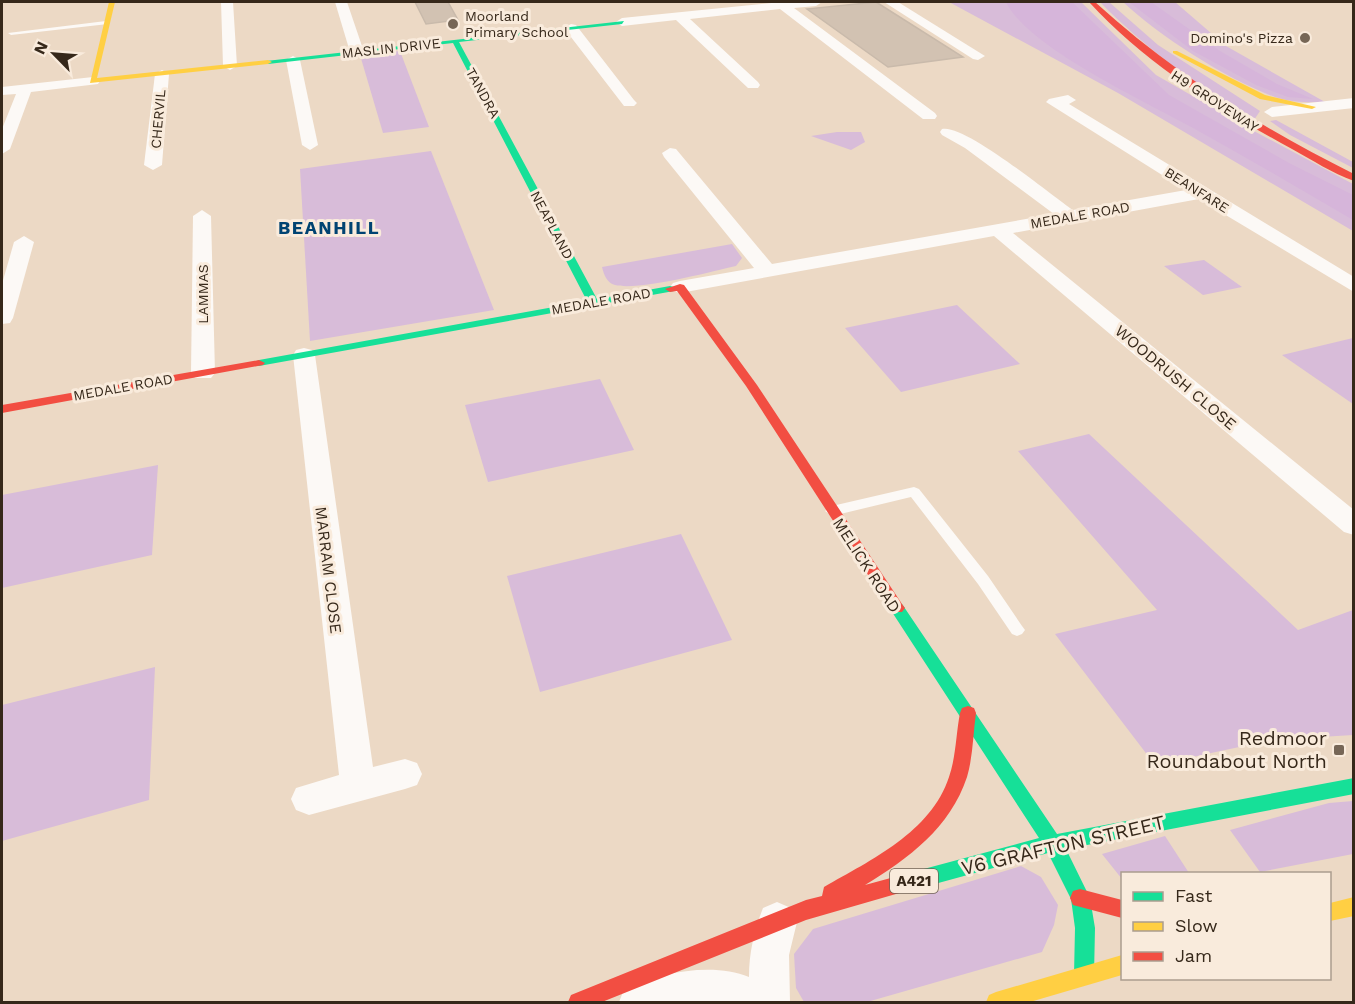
<svg xmlns="http://www.w3.org/2000/svg" width="1355" height="1004" font-family="'Work Sans',sans-serif">
	<style>
		.green { fill: #d8bcd9 }
		.forest { fill: #d6b5da }
		.building { fill: #d2c2b2; stroke: #c9baab; stroke-width: 1.5 }
		.lines { fill: none; stroke-linecap: round; stroke-linejoin: round }
		.lane { fill: #fcf9f6; fill-rule: evenodd }
		.street { fill: #fcf9f6; fill-rule: evenodd }
		.fast { fill: #16e098; fill-rule: evenodd }
		.slow { fill: #ffcf43; fill-rule: evenodd }
		.jam { fill: #f24e42; fill-rule: evenodd }
		.poi-dot { fill: #766656; stroke: #f9ebdc; stroke-width: 2 }
		.labels { text-anchor: middle; stroke-width: 6; stroke-linejoin: round; paint-order: stroke }
		.far-poi-label { font-size: 14px; fill: #36281a; stroke: #f9ebdc; text-anchor: start }
		.far-street-label { font-size: 14px; fill: #36281a; stroke: #f9ebdc }
		.shield { fill: #f9ebdc; stroke: #706254; stroke-width: 1.5 }
		.shield-label { font-size: 15px; font-weight: bold; fill: #36281a }
		.street-label { font-size: 16px; fill: #36281a; stroke: #f9ebdc }
		.far-district-label { font-size: 18px; font-weight: bold; letter-spacing: 1.5px; fill: #004372; stroke: #f9ebdc }
		.near-poi-label { font-size: 20px; fill: #36281a; stroke: #f9ebdc; text-anchor: end }
		.near-street-label { font-size: 20px; fill: #36281a; stroke: #f9ebdc }
	</style>
	<rect width="100%" height="100%" fill="#ecd9c5"/>
	<!-- green -->
	<g class="green">
		<path d="M949 2H1081L1156 75 1252 130 1353 184V231L1118 93Z"/>
		<path d="M1100 2H1109L1158 45 1260 111 1254 120C1199 88 1144 47 1100 2Z"/>
		<path d="M1123 2H1175L1226 46 1325 102C1309 103 1290 102 1275 97 1228 80 1159 36 1123 2Z"/>
		<path d="M400 51 429 127 383 133 360 55Z"/>
		<path d="M1276 120 1353 162V168L1290 135 1270 121Z"/>
		<path d="M837 132H861L865 142 851 150 811 136Z"/>
		<path d="M431 151 494 310 310 341 300 169Z"/>
		<path d="M732 244 742 258 736 266C710 272 638 291 615 285 607 283 604 275 602 267Z"/>
		<path d="M1204 260 1242 287 1203 295 1164 266Z"/>
		<path d="M957 305 1020 364 901 392 845 328Z"/>
		<path d="M1353 338V404L1282 355Z"/>
		<path d="M600 379 634 450 488 482 465 405Z"/>
		<path d="M1089 434 1298 630 1353 610V735L1272 740 1155 765 1055 634 1157 610 1018 451Z"/>
		<path d="M158 465 152 555 2 588V495Z"/>
		<path d="M681 534 732 640 540 692 507 576Z"/>
		<path d="M155 667 149 800 2 841V705Z"/>
		<path d="M1353 801V854L1260 872 1230 830 1329 803Z"/>
		<path d="M1165 836 1189 873 1122 874V879L1102 854Z"/>
		<path d="M1021 866 1041 877 1058 905 1054 925 1042 952 867 1002H804L796 988 794 954 813 929Z"/>
	</g>
	<!-- forest -->
	<g class="forest">
		<path d="M1006 2H1072L1169 95 1289 163 1353 195V220C1303 191 1253 161 1202 133 1155 106 1028 49 1006 2Z"/>
		<path d="M1129 2H1151L1220 51 1277 84 1313 99 1288 97 1256 85 1193 51Z"/>
	</g>
	<!-- building -->
	<g class="building">
		<path d="M415 2H448L458 20 426 24Z"/>
		<path d="M876 2 963 57 888 67 807 9Z"/>
	</g>
	<g class="lines">
		<!-- lane -->
		<g class="lane">
			<path d="M106 21 108 24 11 35 8 33Z"/>
			<path d="M914 487 919 489 988 576 1022 626 1025 630 1022 634 1017 636 1012 634 978 584 911 497 832 516 825 511 832 506Z"/>
		</g>
		<!-- street -->
		<g class="street">
			<path d="M221 2H233L237 66 230 70 223 66Z"/>
			<path d="M335 2H347L364 52 362 55H352L350 52Z"/>
			<path d="M781 2H822L816 6 794 8 935 113 937 116 935 119H923L780 9 690 19 758 82 760 85 758 88H748L676 20 622 26 616 22 622 18Z"/>
			<path d="M884 2H898L985 56 978 60 973 59Z"/>
			<path d="M571 24 576 25 634 100 637 103 634 106H624L564 28Z"/>
			<path d="M293 56 300 60 318 145 310 150 302 145 286 60Z"/>
			<path d="M162 70 169 74 162 165 153 170 144 165 155 74Z"/>
			<path d="M93 77 100 81 98 84 31 92 10 149 2 154V129L16 94 2 95V87Z"/>
			<path d="M1068 95 1076 100 1069 104 1354 277V292L1199 199 1013 233 1354 510V535L1344 532 994 236 680 293 673 291 670 287 673 283 680 281 754 268 664 157 662 153 670 148 676 149 772 264 1054 214 965 148 942 135 940 132 942 129C964 123 1051 195 1073 210L1186 190 1046 102 1049 99Z"/>
			<path d="M1354 98V108L1272 117 1264 112 1272 107Z"/>
			<path d="M202 210 211 216 215 373 211 378H195L191 373 193 216Z"/>
			<path d="M24 236 34 242 13 318 10 323 2 324V284L14 242Z"/>
			<path d="M304 348 312 350 315 355 373 767 405 759 417 763 422 774 417 785 405 789 309 815 296 810 291 799 296 788 339 775 293 355 296 350Z"/>
			<path d="M777 902 791 908 797 922 789 955 790 1002H619L625 987C660 973 713 962 749 977 749 953 754 931 763 908Z"/>
		</g>
		<!-- fast -->
		<g class="fast">
			<path d="M624 21 622 24 459 42 597 299 670 286 674 287V291L259 366 255 365 253 363 259 360 587 301 453 43 268 64 264 62 266 61Z"/>
			<path d="M897 602 902 604 1057 834 1354 778V794L1066 849 1090 898 1095 928 1094 975 1091 982 1084 985 1077 982 1074 975 1075 928 1071 899 1048 853 920 888 913 885 910 879 913 873 920 870 1039 838 892 612 889 608 892 604Z"/>
		</g>
		<!-- slow -->
		<g class="slow">
			<path d="M109 2H115L97 78 268 60 272 62 268 64 90 83Z"/>
			<path d="M1173 51H1177L1265 95 1316 107 1312 109 1260 99 1173 53Z"/>
			<path d="M1354 897V916L1330 921V903Z"/>
			<path d="M1122 955V975L1030 1002H986L989 995 996 992Z"/>
		</g>
		<!-- jam -->
		<g class="jam">
			<path d="M1089 2H1095C1173 73 1260 127 1354 174V181C1332 173 1312 160 1292 149 1220 110 1145 63 1089 2Z"/>
			<path d="M680 284 684 285 757 385 902 604 905 608 902 612H892L746 386 677 291 670 292 665 289Z"/>
			<path d="M259 360 265 363 263 365 2 413V405Z"/>
			<path d="M968 706 974 708 976 713C973 734 973 757 967 777 950 828 909 858 865 885L920 870 927 873 930 879 927 885 806 920 602 1002H568L571 995 806 900 822 896 824 887C871 860 931 832 949 777 956 757 956 734 960 713L962 708Z"/>
			<path d="M1080 889 1122 900V918L1073 905 1070 898 1073 891Z"/>
		</g>
	</g>
	<!-- markers -->
	<g class="poi-dot">
		<circle cx="453" cy="24" r="6"/>
		<circle cx="1305" cy="38" r="6"/>
		<rect x="1333" y="744" width="12" height="12" rx="3"/>
	</g>
	<g class="labels">
		<!-- far-poi labels -->
		<g class="far-poi-label">
			<text x="465" y="21">Moorland<tspan x="465" dy="16">Primary School</tspan></text>
			<text x="1293" y="43" text-anchor="end">Domino's Pizza</text>
		</g>
		<!-- far-street labels -->
		<g class="far-street-label">
			<text transform="translate(391 48) rotate(-6)" y="5">MASLIN DRIVE</text>
			<text transform="translate(483 93) rotate(61)" y="5">TANDRA</text>
			<text transform="translate(1215 101) rotate(33)" y="5">H9 GROVEWAY</text>
			<text transform="translate(158 119) rotate(-85)" y="5">CHERVIL</text>
			<text transform="translate(1197 190) rotate(32)" y="5">BEANFARE</text>
			<text transform="translate(1080 215) rotate(-10)" y="5">MEDALE ROAD</text>
			<text transform="translate(552 225) rotate(62)" y="5">NEAPLAND</text>
			<text transform="translate(203 294) rotate(-90)" y="5">LAMMAS</text>
			<text transform="translate(601 301) rotate(-10)" y="5">MEDALE ROAD</text>
			<text transform="translate(123 387) rotate(-10)" y="5">MEDALE ROAD</text>
		</g>
		<!-- shield labels -->
		<rect class="shield" x="890" y="869" width="48" height="24" rx="4.5"/>
		<g class="shield-label">
			<text x="914" y="886">A421</text>
		</g>
		<!-- street labels -->
		<g class="street-label">
			<text transform="translate(1176 377) rotate(40)" y="6">WOODRUSH CLOSE</text>
			<text transform="translate(867 565) rotate(57)" y="6">MELICK ROAD</text>
			<text transform="translate(329 570) rotate(83)" y="6">MARRAM CLOSE</text>
		</g>
		<!-- far-district labels -->
		<g class="far-district-label">
			<text x="329" y="234">BEANHILL</text>
		</g>
		<!-- near-poi labels -->
		<g class="near-poi-label">
			<text x="1327" y="745">Redmoor<tspan x="1327" dy="23">Roundabout North</tspan></text>
		</g>
		<!-- near-street labels -->
		<g class="near-street-label">
			<text transform="translate(1063 845) rotate(-13)" y="7">V6 GRAFTON STREET</text>
		</g>
	</g>
	<!-- border -->
	<rect width="1355" height="1004" fill="none" stroke="#36281a" stroke-width="6"/>
	<!-- legend -->
	<rect x="1121" y="872" width="210" height="108" fill="#f9ebdc" stroke="#ab9d8e" stroke-width="1.5"/>
	<rect x="1133" y="892" width="30" height="9" fill="#16e098" stroke="#ab9d8e" stroke-width="1.5"/>
	<text x="1175" y="902" font-size="18" fill="#36281a">Fast</text>
	<rect x="1133" y="922" width="30" height="9" fill="#ffcf43" stroke="#ab9d8e" stroke-width="1.5"/>
	<text x="1175" y="932" font-size="18" fill="#36281a">Slow</text>
	<rect x="1133" y="952" width="30" height="9" fill="#f24e42" stroke="#ab9d8e" stroke-width="1.5"/>
	<text x="1175" y="962" font-size="18" fill="#36281a">Jam</text>
	<!-- north arrow -->
	<g transform="translate(54 54) rotate(295)" stroke="#f9ebdc" stroke-width="4.5" paint-order="stroke">
	<path d="M0-4.5L10 22L0 15L-10 22Z" fill="#36281a"/>
	<text y="-9" font-size="16" font-weight="bold" text-anchor="middle" fill="#36281a">N</text>
	</g>
</svg>
